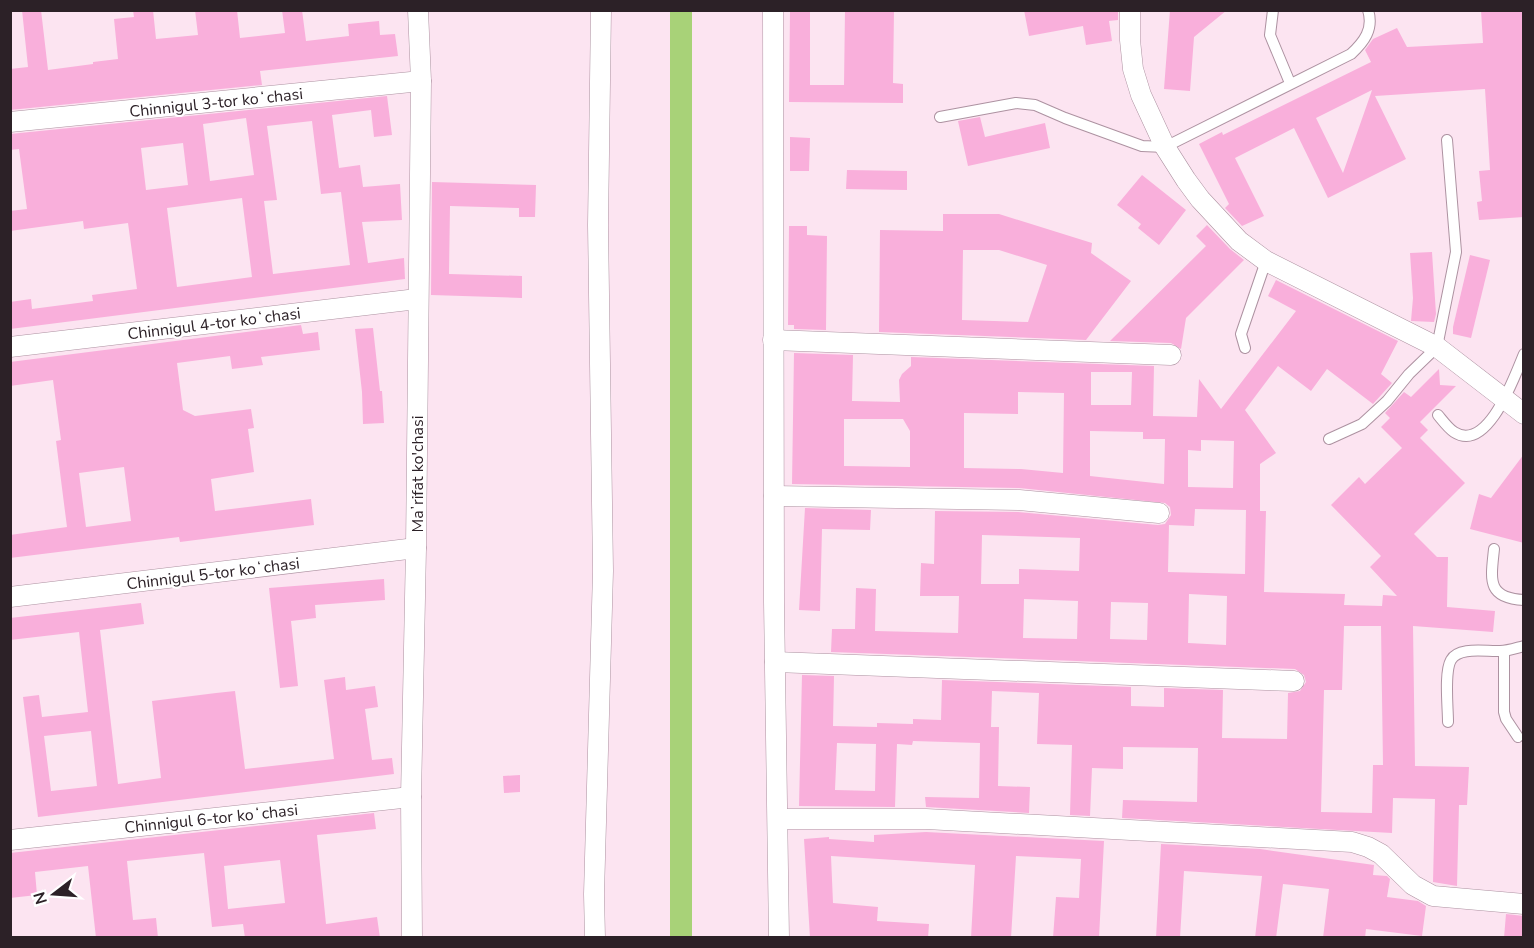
<svg xmlns="http://www.w3.org/2000/svg" width="1534" height="948" font-family="'Nunito Sans',sans-serif">
	<style>
		.lines { fill: none; stroke-linecap: round; stroke-linejoin: round }
		.canal { stroke: #a8d278; stroke-width: 22 }
		.building { fill: #f9afdb; fill-rule: evenodd }
		.lane-casing { stroke: #ad92a1; stroke-width: 12 }
		.street-casing { stroke: #ad92a1; stroke-width: 21 }
		.lane { stroke: #fff; stroke-width: 10 }
		.street { stroke: #fff; stroke-width: 20 }
		.labels { text-anchor: middle; stroke-width: 4.5; stroke-linejoin: round; paint-order: stroke }
		.street-label { font-size: 16px; fill: #2c2127; stroke: #fff }
	</style>
	<rect width="100%" height="100%" fill="#fce4f1"/>
	<g class="lines">
		<!-- canal -->
		<path class="canal" d="M681 938V10"/>
	</g>
	<!-- building -->
	<g class="building">
		<path d="M22 10H41L48 70 93 64V62L118 59 114 19 134 17 133 10H153L156 39 198 35 195 10H237L240 38 285 33 282 10H302L306 41 349 36 348 24 379 21 380 35 395 34 398 56 260 71 262 85 10 110V69L28 67Z"/>
		<path d="M845 10 894 11 893 83 903 84V103L789 102 790 12H810V85H844Z"/>
		<path d="M1024 10H1118V20L1109 21 1112 41 1086 45 1083 26 1029 36Z"/>
		<path d="M1170 10H1227L1194 37 1190 91 1164 89Z"/>
		<path d="M1481 10H1524V217L1479 220 1477 202 1482 201 1479 171 1490 170 1485 89 1375 96 1406 159 1328 198 1294 128 1235 158 1264 216 1242 226 1225 208 1229 204 1199 144 1222 132 1223 135 1371 62 1365 50 1373 39 1397 28 1407 47 1483 43ZM1372 90 1370 96 1343 173 1316 118Z"/>
		<path d="M387 96 392 135 374 137 371 110 332 115 339 168 360 165 363 187 400 184 402 220 362 222 368 263 404 258 405 279 10 329V302L31 299 32 309 93 301 92 295 137 289 128 223 84 229 83 221 10 231V211L27 209 19 149 10 150V134ZM246 118 254 175 210 181 203 124ZM312 121 321 194 341 192 350 265 273 274 264 201 277 200 267 126ZM183 143 188 185 146 190 141 148ZM242 198 252 277 177 287 167 208Z"/>
		<path d="M980 117 985 137 1045 123 1050 148 968 166 958 121Z"/>
		<path d="M790 137 810 138 809 171H790Z"/>
		<path d="M847 170 907 171V190L846 189Z"/>
		<path d="M1142 175 1186 210 1159 245 1138 228 1141 224 1117 205Z"/>
		<path d="M432 182 536 185 535 217H519V208L450 206 449 274 522 276V298L431 295Z"/>
		<path d="M943 214H999L1092 243 1091 253 1131 281 1086 340 879 332 880 230 943 231ZM963 250H999L1047 265 1028 322 962 320Z"/>
		<path d="M1207 225 1230 249 1244 260 1186 318 1181 349 1171 343 1110 341 1206 246 1196 236Z"/>
		<path d="M789 226H807V235L827 236 826 330 794 329V325H788Z"/>
		<path d="M1432 252 1436 314 1434 322 1411 321 1413 298 1410 253Z"/>
		<path d="M1470 255 1490 260 1471 338 1453 334V327Z"/>
		<path d="M1276 280 1398 341 1381 374 1392 383 1373 404 1327 369 1311 391 1278 366 1245 410 1276 453 1260 464V511H1258H1266L1264 592 1345 594 1344 605 1382 606 1383 595 1397 596 1370 567 1381 556 1331 505 1359 477 1365 484 1402 448 1381 427 1390 418 1385 413 1404 392 1411 397 1439 369 1440 385 1456 386 1420 422 1428 430 1420 438 1465 483 1414 534 1437 557H1448L1447 607 1495 611 1493 632 1413 626 1415 766 1469 767 1467 805H1459L1457 886 1433 882 1435 799 1393 798 1392 833 1122 818 1123 800 1197 802 1198 748 1123 747V769L1092 768 1090 816 1070 815 1072 745 1037 744 1039 693 992 691 991 727H999L998 786 1030 787 1029 813 926 807 925 797 979 798 980 743 913 741 912 745 897 744 895 807 799 806 802 675 834 676 833 726 877 727V723L913 724V719L941 720 942 680 1131 687V706L1164 707V688L1223 690 1222 738 1287 739 1288 693 1300 691 1306 682 1304 675 1295 669 831 652 832 629H855L856 588 876 589 875 631 958 633 959 596H920L921 563 934 564 935 511 1018 512 1158 525 1165 524 1171 515 1170 507 1165 503 1019 488 792 484 794 353 853 355 852 401 900 402 899 380 902 374 911 366V357L1154 366 1153 416 1197 417 1199 379 1221 409 1296 311 1268 296ZM1091 372H1132L1131 405H1091ZM1018 392 1064 393 1063 473 1021 469 964 468V413L1018 414ZM844 419H903L910 431V467L844 466ZM1090 431 1143 432V439H1165L1164 484 1090 476ZM1201 440 1234 441 1233 488 1188 487V450L1201 451ZM1195 509 1246 510 1245 574 1168 572 1169 525 1194 526ZM982 535 1080 538 1079 571 1019 569V584H981ZM1189 594 1227 596 1226 645 1188 643ZM1024 599 1078 601 1077 639 1023 638ZM1111 602 1148 603 1147 640 1110 639ZM1344 626H1381L1383 765H1373L1372 813 1321 812 1324 690H1342ZM837 743 876 744 875 791 835 790Z"/>
		<path d="M301 325 303 334 318 332 320 350 261 357 263 365 232 369 230 356 177 363 183 410 195 416 251 409 254 428 248 429 254 472 211 479 215 511 311 499 314 525 180 542 179 537 10 558V535L67 527 56 441 61 440 53 380 10 386V362ZM124 467 131 521 86 527 79 473Z"/>
		<path d="M373 328 380 391H382L384 423 363 424 362 392 355 329Z"/>
		<path d="M1524 454V543L1470 529 1479 494 1491 498Z"/>
		<path d="M805 508 871 510 870 530 822 529 820 611 799 610Z"/>
		<path d="M384 579 385 600 315 605 316 618 291 621 298 686 280 688 269 588Z"/>
		<path d="M141 603 144 624 100 630 118 784 161 778 152 701 216 693 235 691 245 769 334 759 324 680 345 677 346 690 375 686 378 707 365 709 372 760 392 758 394 774 38 817 23 697 39 695 42 717 88 712 79 632 10 640V618ZM91 731 97 786 51 791 44 736Z"/>
		<path d="M520 775V792L504 793 503 776Z"/>
		<path d="M374 813 376 829 317 835 326 924 377 917 380 938H245L243 924 212 927 204 853 127 861 133 920 156 918 158 938H96L88 866 35 872 37 895 10 898V853ZM280 860 285 903 228 909 224 866Z"/>
		<path d="M926 832 1104 841 1099 938H1053L1056 897 1079 898 1081 859 1016 856 1011 938H971L975 865 831 856 833 903 878 907 877 921 929 924 928 938H810L804 839 829 837V839L874 842V835Z"/>
		<path d="M1161 844 1260 849 1374 865 1373 875 1387 876 1390 879 1387 897 1418 901 1426 906 1422 936 1366 929 1365 938H1323L1329 889 1283 884 1276 938H1255L1262 876 1184 871 1180 938H1156Z"/>
		<path d="M1506 914 1524 916V938H1504Z"/>
	</g>
	<g class="lines">
		<defs>
			<g id="lane">
				<path d="M1273 10 1270 35 1290 83"/>
				<path d="M940 117 1016 103 1035 105 1065 118 1142 146 1165 147 1351 54C1364 42 1374 29 1368 10"/>
				<path d="M1245 348 1241 334 1266 261"/>
				<path d="M1438 415C1443 421 1448 428 1454 432 1488 454 1515 375 1524 354"/>
				<path d="M1329 439 1362 424 1387 401 1409 374 1437 347 1456 252 1447 140"/>
				<path d="M1494 549C1491 579 1486 598 1524 600"/>
				<path d="M1504 651V712L1506 719 1518 737"/>
				<path d="M1448 722C1448 707 1444 672 1451 660 1459 646 1487 652 1500 651 1508 651 1516 648 1524 646"/>
			</g>
			<g id="street">
				<path d="M773 10 774 602 779 938"/>
				<path d="M1130 10V40L1133 69 1141 95 1165 147 1186 180 1200 199 1239 241 1266 261 1437 347 1524 414"/>
				<path d="M10 122 421 81"/>
				<path d="M773 340 1171 355"/>
				<path d="M10 347 417 299"/>
				<path d="M774 496 1019 500 1159 513"/>
				<path d="M10 597 416 548"/>
				<path d="M775 662 1294 681"/>
				<path d="M778 819H926L1352 842 1368 847 1381 854 1413 885 1433 896 1524 904"/>
				<path d="M10 840 411 797"/>
				<path d="M412 938 411 797 416 548 421 81 418 10"/>
				<path d="M595 938 594 894 603 571 598 225 601 10"/>
			</g>
		</defs>
		<!-- lane casing -->
		<use href="#lane" class="lane-casing"/>
		<!-- street casing -->
		<use href="#street" class="street-casing"/>
		<!-- lane -->
		<use href="#lane" class="lane"/>
		<!-- street -->
		<use href="#street" class="street"/>
	</g>
	<g class="labels">
		<!-- street labels -->
		<g class="street-label">
			<text transform="translate(216 102) rotate(-6)" y="6">Chinnigul 3-tor koʻchasi</text>
			<text transform="translate(214 323) rotate(-7)" y="6">Chinnigul 4-tor koʻchasi</text>
			<text transform="translate(417 474) rotate(-90)" y="6">Maʼrifat ko'chasi</text>
			<text transform="translate(213 573) rotate(-7)" y="6">Chinnigul 5-tor koʻchasi</text>
			<text transform="translate(211 818) rotate(-6)" y="6">Chinnigul 6-tor koʻchasi</text>
		</g>
	</g>
	<!-- border -->
	<rect width="1534" height="948" fill="none" stroke="#2c2127" stroke-width="24"/>
	<!-- north arrow -->
	<g transform="translate(54 894) rotate(253)" stroke="#ffffff" stroke-width="4.5" paint-order="stroke">
	<path d="M0-4.5L10 22L0 15L-10 22Z" fill="#2c2127"/>
	<text y="-9" font-size="16" font-weight="bold" text-anchor="middle" fill="#2c2127">N</text>
	</g>
</svg>
